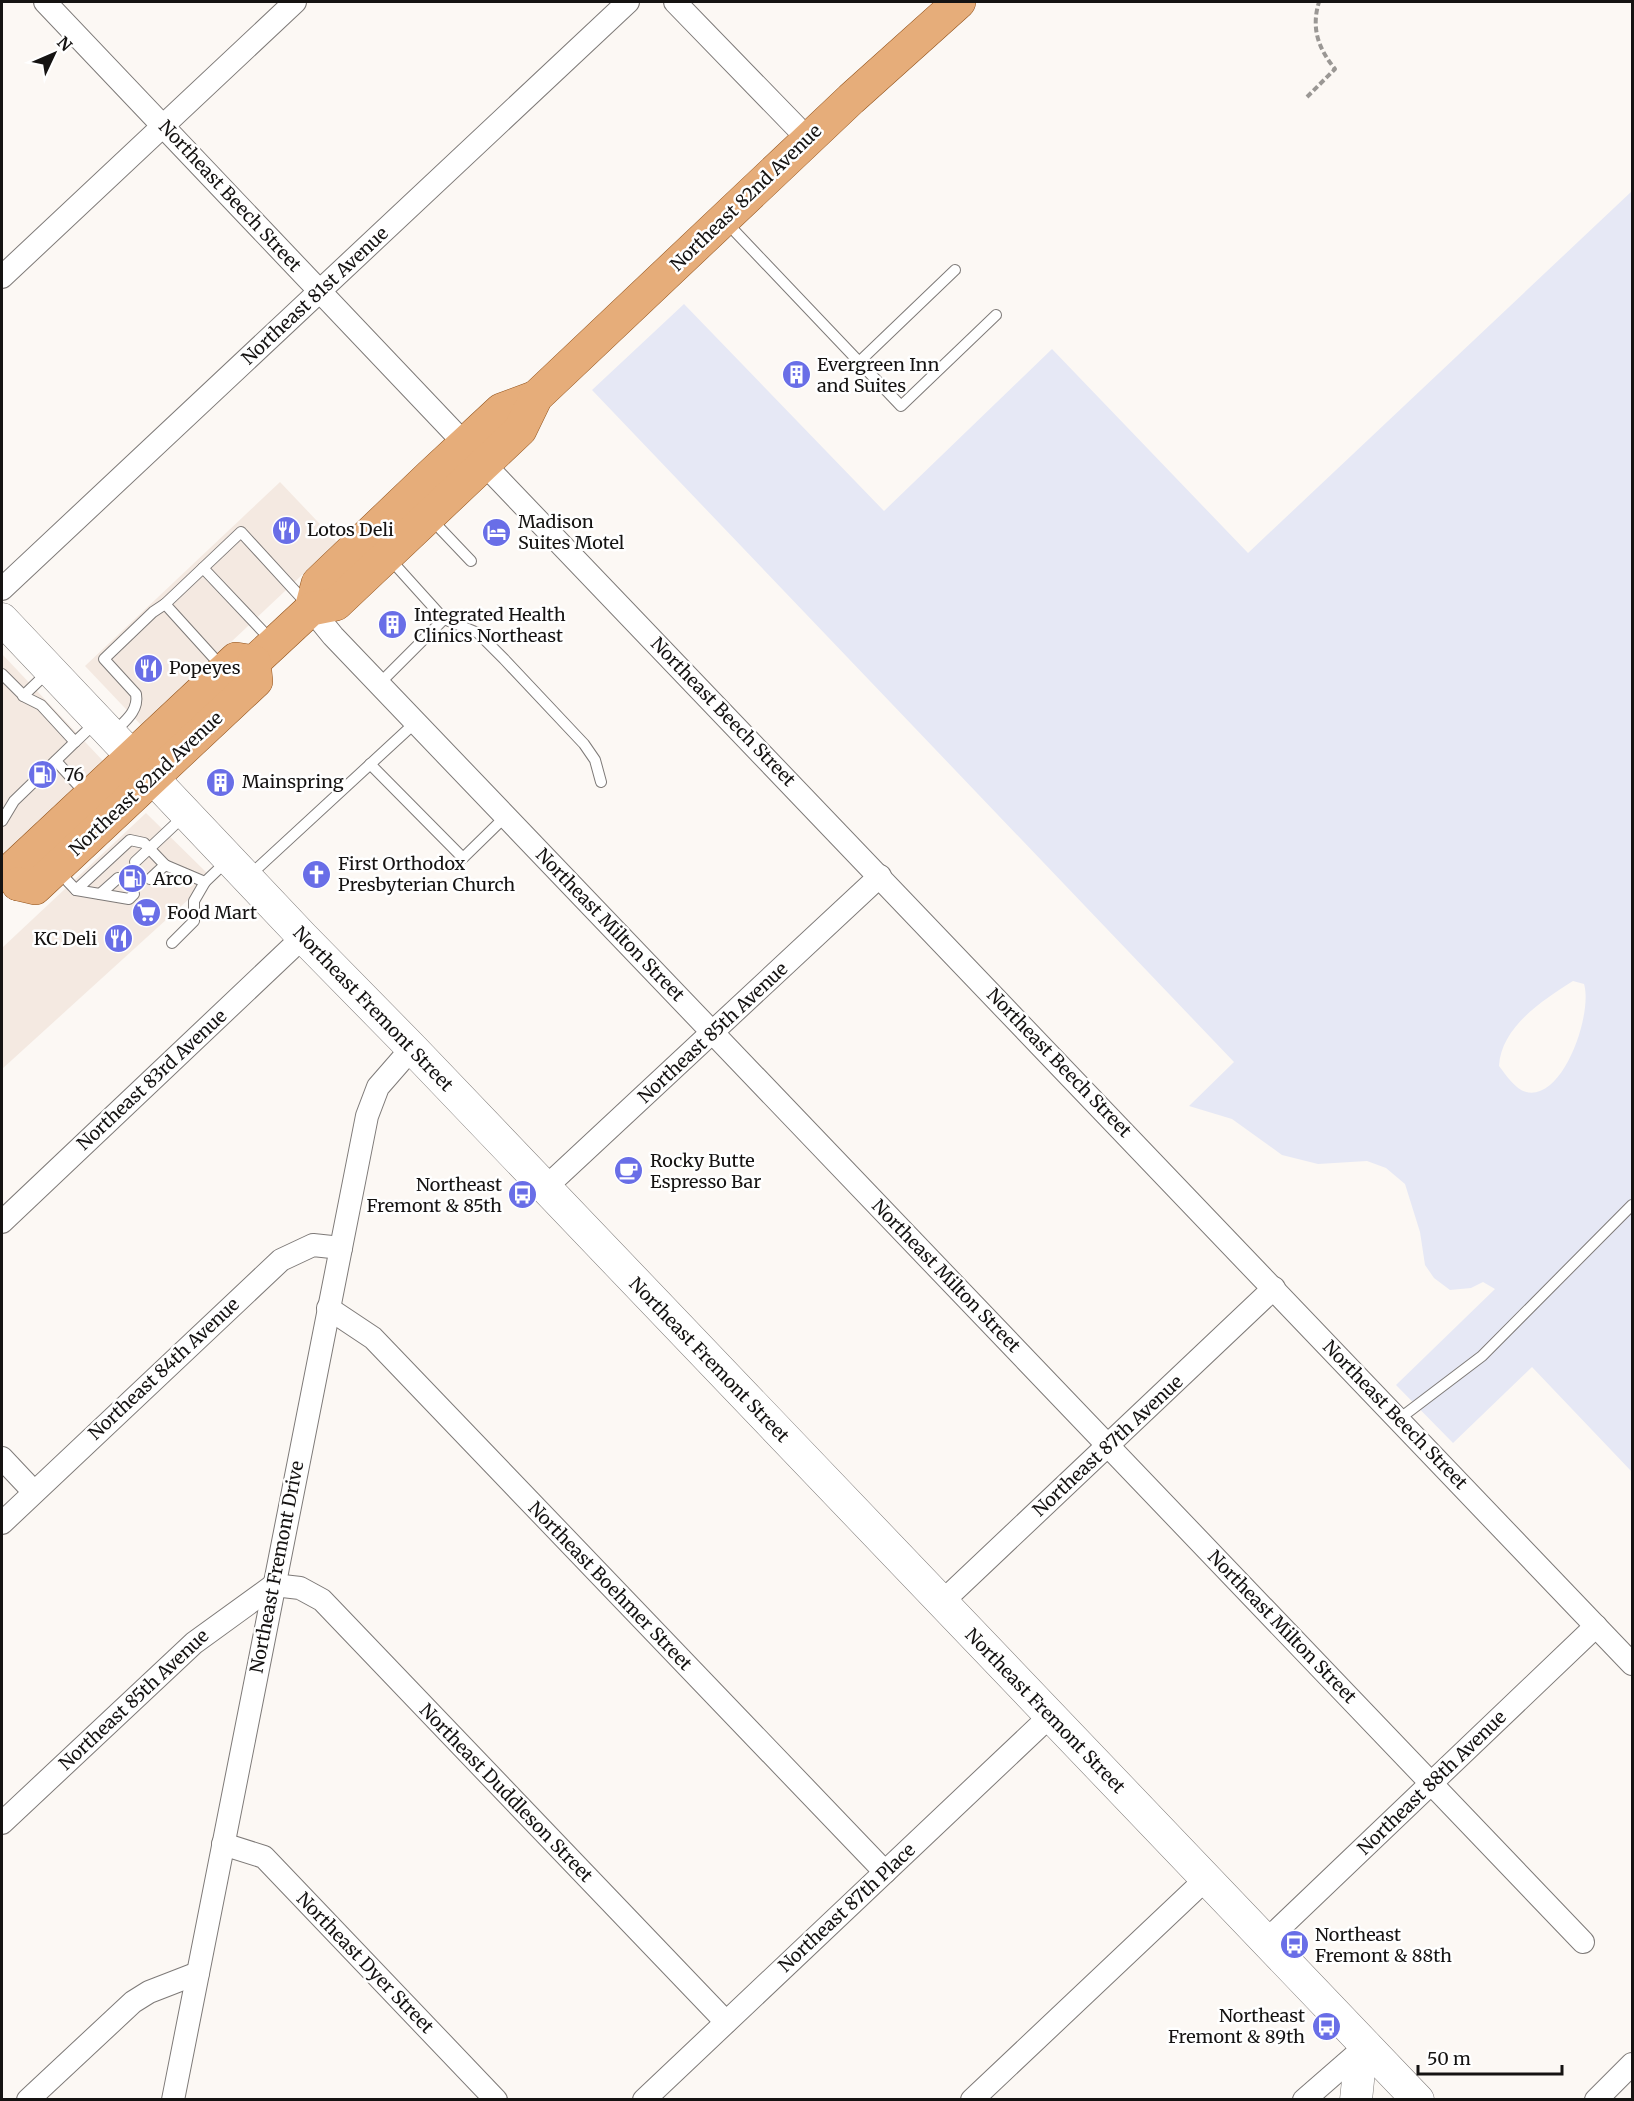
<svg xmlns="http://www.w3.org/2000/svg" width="1634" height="2101" font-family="Merriweather,serif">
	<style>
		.built { fill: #f4e9e1 }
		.green { fill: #e6e8f5; fill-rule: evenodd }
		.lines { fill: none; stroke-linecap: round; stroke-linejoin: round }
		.lane-casing { stroke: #7e7a78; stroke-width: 12 }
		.street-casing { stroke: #7e7a78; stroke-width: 24 }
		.secondary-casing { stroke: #7e7a78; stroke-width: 33 }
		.primary-casing { stroke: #92531c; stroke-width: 34 }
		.path { stroke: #9a9794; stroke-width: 4; stroke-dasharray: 6 3; stroke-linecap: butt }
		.lane { stroke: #fff; stroke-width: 10 }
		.street { stroke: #fff; stroke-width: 22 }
		.secondary { stroke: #fff; stroke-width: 32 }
		.primary { stroke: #e6ad7a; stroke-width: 33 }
		.labels { text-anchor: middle; stroke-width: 5; stroke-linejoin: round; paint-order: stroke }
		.street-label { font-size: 18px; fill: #151312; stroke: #fff }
		.poi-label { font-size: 18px; fill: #151312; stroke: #fff; text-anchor: start }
	</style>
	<rect width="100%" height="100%" fill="#fcf8f4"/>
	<!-- built -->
	<g class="built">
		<path d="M280 482 337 542 142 726 85 666Z"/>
		<path d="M2 654 104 762 2 857Z"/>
		<path d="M146 813 212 878 2 1069V948Z"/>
	</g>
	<!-- green -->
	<path class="green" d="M1632 191V1472L1532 1367 1453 1443 1396 1385 1495 1289 1483 1282 1471 1288 1450 1290 1434 1278 1425 1265 1420 1232 1405 1184 1386 1168 1367 1161 1318 1164 1282 1155 1232 1119 1189 1106 1234 1062 592 390 684 304 884 511 1052 349 1248 553ZM1573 981 1584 984C1593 1012 1564 1101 1526 1092 1515 1089 1506 1075 1499 1066 1501 1027 1543 1000 1573 981Z"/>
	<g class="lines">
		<defs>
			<g id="lane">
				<path d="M726 222 901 406 996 315"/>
				<path d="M859 362 955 270"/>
				<path d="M431 519 471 561"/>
				<path d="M389 558 444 619 478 633 504 659 584 744 595 760 601 782"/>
				<path d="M203 568 241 532 307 604"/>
				<path d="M223 668 165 604 203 568 272 641"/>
				<path d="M2 674 25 697 41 705 75 742 95 723"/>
				<path d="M379 684 444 619"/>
				<path d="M23 696 49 671"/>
				<path d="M114 732C125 721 139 711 136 694L104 659 153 612 165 604"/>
				<path d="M56 761 86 794"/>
				<path d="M370 764 463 858 506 816"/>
				<path d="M2 821 14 801 75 742"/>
				<path d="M135 862 185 815"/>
				<path d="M165 865 205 882 227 861"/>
				<path d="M58 871 76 890 129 899 134 894"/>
				<path d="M249 876 416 722"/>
				<path d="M76 890 130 840 144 843 165 865 150 879"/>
				<path d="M100 894 118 878"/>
				<path d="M172 943 194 921V901L205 882"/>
				<path d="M1399 1419 1482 1356 1632 1205"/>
			</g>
			<g id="street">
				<path d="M45 2 465 444"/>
				<path d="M675 2 808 139"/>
				<path d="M2 277 295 2"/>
				<path d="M484 464 1632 1664"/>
				<path d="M2 589 628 2"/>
				<path d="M311 609 333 636 1583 1942"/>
				<path d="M545 1188 880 876"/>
				<path d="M2 1222 303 937"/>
				<path d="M328 1308 373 1338 885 1872"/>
				<path d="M2 1458 34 1492"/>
				<path d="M2 1523 281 1260 313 1245 341 1248"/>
				<path d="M941 1603 1274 1288"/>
				<path d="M2 1823 194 1643 274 1585 300 1588 322 1600 726 2022"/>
				<path d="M223 1844 264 1857 496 2100"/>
				<path d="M1267 1940 1596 1626"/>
				<path d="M28 2100 133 2002 149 1992 198 1973"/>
				<path d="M173 2100 367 1116 378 1087 412 1048"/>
				<path d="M644 2100 1050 1716"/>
				<path d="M972 2100 1207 1878"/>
				<path d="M1304 2100 1366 2046"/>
				<path d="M1596 2100 1632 2064"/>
			</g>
			<g id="secondary">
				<path d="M2 619 303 937 412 1048 1418 2100"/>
				<path d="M1356 2100 1360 2061 1366 2046"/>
			</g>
			<g id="primary">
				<path d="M311 609 318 583 431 475 501 410 536 397"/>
				<path d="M254 662 311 609 336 604 520 430 536 397 851 99 959 2"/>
				<path d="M18 884 15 866 236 659 254 662"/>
				<path d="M18 884 35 888 256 681 254 662"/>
			</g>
		</defs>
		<!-- lane casing -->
		<use href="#lane" class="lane-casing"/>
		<!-- street casing -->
		<use href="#street" class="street-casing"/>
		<!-- secondary casing -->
		<use href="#secondary" class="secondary-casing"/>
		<!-- primary casing -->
		<use href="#primary" class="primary-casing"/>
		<!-- path -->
		<path class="path" d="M1307 97 1335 69C1318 48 1311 28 1319 2"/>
		<!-- lane -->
		<use href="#lane" class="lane"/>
		<!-- street -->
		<use href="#street" class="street"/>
		<!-- secondary -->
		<use href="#secondary" class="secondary"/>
		<!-- primary -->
		<use href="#primary" class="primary"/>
	</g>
	<!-- icons -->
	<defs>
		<symbol id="building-disc" viewBox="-11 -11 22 22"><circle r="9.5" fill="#696ee7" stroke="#fff"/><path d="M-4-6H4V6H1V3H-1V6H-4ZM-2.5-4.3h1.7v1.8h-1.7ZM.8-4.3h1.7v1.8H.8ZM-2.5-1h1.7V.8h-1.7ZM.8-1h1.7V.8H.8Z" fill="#fff"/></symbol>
		<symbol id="restaurant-disc" viewBox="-11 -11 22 22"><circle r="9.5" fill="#696ee7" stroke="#fff"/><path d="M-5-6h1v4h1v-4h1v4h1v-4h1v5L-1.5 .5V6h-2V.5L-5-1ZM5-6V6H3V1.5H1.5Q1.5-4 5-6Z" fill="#fff"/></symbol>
		<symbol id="hotel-disc" viewBox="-11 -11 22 22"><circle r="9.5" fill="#696ee7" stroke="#fff"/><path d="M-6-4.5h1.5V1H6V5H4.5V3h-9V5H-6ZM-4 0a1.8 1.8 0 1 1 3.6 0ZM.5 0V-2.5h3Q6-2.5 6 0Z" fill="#fff"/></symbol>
		<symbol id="fuel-disc" viewBox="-11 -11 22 22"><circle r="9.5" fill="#696ee7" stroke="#fff"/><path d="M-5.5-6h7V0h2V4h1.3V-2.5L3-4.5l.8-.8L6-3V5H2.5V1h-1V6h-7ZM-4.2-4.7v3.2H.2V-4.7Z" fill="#fff"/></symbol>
		<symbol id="church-disc" viewBox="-11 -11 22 22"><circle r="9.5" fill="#696ee7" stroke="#fff"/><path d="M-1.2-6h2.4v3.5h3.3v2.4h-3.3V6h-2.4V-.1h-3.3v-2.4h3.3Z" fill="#fff"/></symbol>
		<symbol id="supermarket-disc" viewBox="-11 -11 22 22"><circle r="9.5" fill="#696ee7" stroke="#fff"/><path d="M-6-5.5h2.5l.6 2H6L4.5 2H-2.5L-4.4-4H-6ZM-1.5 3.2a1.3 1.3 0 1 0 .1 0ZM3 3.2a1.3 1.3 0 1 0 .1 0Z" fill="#fff"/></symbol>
		<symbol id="cafe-disc" viewBox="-11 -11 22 22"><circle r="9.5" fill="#696ee7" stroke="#fff"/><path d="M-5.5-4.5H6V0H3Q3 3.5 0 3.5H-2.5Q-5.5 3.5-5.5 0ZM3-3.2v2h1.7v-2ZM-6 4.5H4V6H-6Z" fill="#fff"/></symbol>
		<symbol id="bus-disc" viewBox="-11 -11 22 22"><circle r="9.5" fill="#696ee7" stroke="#fff"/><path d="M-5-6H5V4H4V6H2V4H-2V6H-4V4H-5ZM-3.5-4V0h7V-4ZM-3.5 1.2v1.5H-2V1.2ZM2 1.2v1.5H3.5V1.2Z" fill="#fff"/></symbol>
	</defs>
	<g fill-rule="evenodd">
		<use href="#building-disc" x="780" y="358" width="33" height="33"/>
		<use href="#restaurant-disc" x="270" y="514" width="33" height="33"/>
		<use href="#hotel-disc" x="480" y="516" width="33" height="33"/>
		<use href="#building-disc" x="376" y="608" width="33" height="33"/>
		<use href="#restaurant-disc" x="132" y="652" width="33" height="33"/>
		<use href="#fuel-disc" x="26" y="758" width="33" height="33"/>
		<use href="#building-disc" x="204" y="766" width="33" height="33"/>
		<use href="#church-disc" x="300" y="858" width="33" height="33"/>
		<use href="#fuel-disc" x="116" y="862" width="33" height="33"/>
		<use href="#supermarket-disc" x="130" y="896" width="33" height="33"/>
		<use href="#restaurant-disc" x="102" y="922" width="33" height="33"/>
		<use href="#cafe-disc" x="612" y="1154" width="33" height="33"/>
		<use href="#bus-disc" x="506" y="1178" width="33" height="33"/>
		<use href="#bus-disc" x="1278" y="1928" width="33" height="33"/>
		<use href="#bus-disc" x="1310" y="2010" width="33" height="33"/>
	</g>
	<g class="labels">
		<!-- street labels -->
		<g class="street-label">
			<text transform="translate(230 196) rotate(47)" y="6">Northeast Beech Street</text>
			<text transform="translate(746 198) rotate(-44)" y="6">Northeast 82nd Avenue</text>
			<text transform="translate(315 296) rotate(-43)" y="6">Northeast 81st Avenue</text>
			<text transform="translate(723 712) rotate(46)" y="6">Northeast Beech Street</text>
			<text transform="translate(146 784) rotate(-43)" y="6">Northeast 82nd Avenue</text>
			<text transform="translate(610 925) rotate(46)" y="6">Northeast Milton Street</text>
			<text transform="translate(373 1009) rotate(46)" y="6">Northeast Fremont Street</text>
			<text transform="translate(713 1033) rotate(-43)" y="6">Northeast 85th Avenue</text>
			<text transform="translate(1059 1063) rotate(46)" y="6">Northeast Beech Street</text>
			<text transform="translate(152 1080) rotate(-43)" y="6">Northeast 83rd Avenue</text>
			<text transform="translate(946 1276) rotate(46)" y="6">Northeast Milton Street</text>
			<text transform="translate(709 1360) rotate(46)" y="6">Northeast Fremont Street</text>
			<text transform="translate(164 1369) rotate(-43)" y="6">Northeast 84th Avenue</text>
			<text transform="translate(1395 1415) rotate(46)" y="6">Northeast Beech Street</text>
			<text transform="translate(1108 1446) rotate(-43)" y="6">Northeast 87th Avenue</text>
			<text transform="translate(277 1567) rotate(-79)" y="6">Northeast Fremont Drive</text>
			<text transform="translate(610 1586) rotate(46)" y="6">Northeast Boehmer Street</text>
			<text transform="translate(1282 1627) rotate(46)" y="6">Northeast Milton Street</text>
			<text transform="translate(134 1700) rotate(-43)" y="6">Northeast 85th Avenue</text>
			<text transform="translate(1045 1711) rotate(46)" y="6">Northeast Fremont Street</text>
			<text transform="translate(1432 1783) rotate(-44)" y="6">Northeast 88th Avenue</text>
			<text transform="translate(506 1793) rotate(46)" y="6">Northeast Duddleson Street</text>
			<text transform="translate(847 1908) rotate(-43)" y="6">Northeast 87th Place</text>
			<text transform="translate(365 1963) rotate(46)" y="6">Northeast Dyer Street</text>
		</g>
		<!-- poi labels -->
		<g class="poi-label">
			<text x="817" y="371">Evergreen Inn<tspan x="817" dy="21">and Suites</tspan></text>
			<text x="518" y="528">Madison<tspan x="518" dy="21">Suites Motel</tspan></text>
			<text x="307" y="536">Lotos Deli</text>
			<text x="414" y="621">Integrated Health<tspan x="414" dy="21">Clinics Northeast</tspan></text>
			<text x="169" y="674">Popeyes</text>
			<text x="64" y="781">76</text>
			<text x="242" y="788">Mainspring</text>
			<text x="338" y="870">First Orthodox<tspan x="338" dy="21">Presbyterian Church</tspan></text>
			<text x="153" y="885">Arco</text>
			<text x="167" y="919">Food Mart</text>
			<text x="97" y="945" text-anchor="end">KC Deli</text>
			<text x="650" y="1167">Rocky Butte<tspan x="650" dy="21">Espresso Bar</tspan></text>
			<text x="502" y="1191" text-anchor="end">Northeast<tspan x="502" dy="21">Fremont &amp; 85th</tspan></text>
			<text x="1315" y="1941">Northeast<tspan x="1315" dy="21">Fremont &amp; 88th</tspan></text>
			<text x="1305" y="2022" text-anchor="end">Northeast<tspan x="1305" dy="21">Fremont &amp; 89th</tspan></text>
		</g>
	</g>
	<!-- border -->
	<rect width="1634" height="2101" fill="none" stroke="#151312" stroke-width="6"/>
	<!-- north arrow -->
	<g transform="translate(54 54) rotate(46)" stroke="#ffffff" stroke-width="4.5" paint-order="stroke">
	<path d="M0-4.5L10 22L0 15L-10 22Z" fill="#151312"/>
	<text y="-9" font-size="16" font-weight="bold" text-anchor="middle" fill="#151312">N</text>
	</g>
	<!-- scale -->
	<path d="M1418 2065v9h144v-9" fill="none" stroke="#151312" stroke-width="3"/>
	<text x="1427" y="2065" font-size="18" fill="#151312" stroke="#ffffff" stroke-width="4.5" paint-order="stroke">50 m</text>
</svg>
